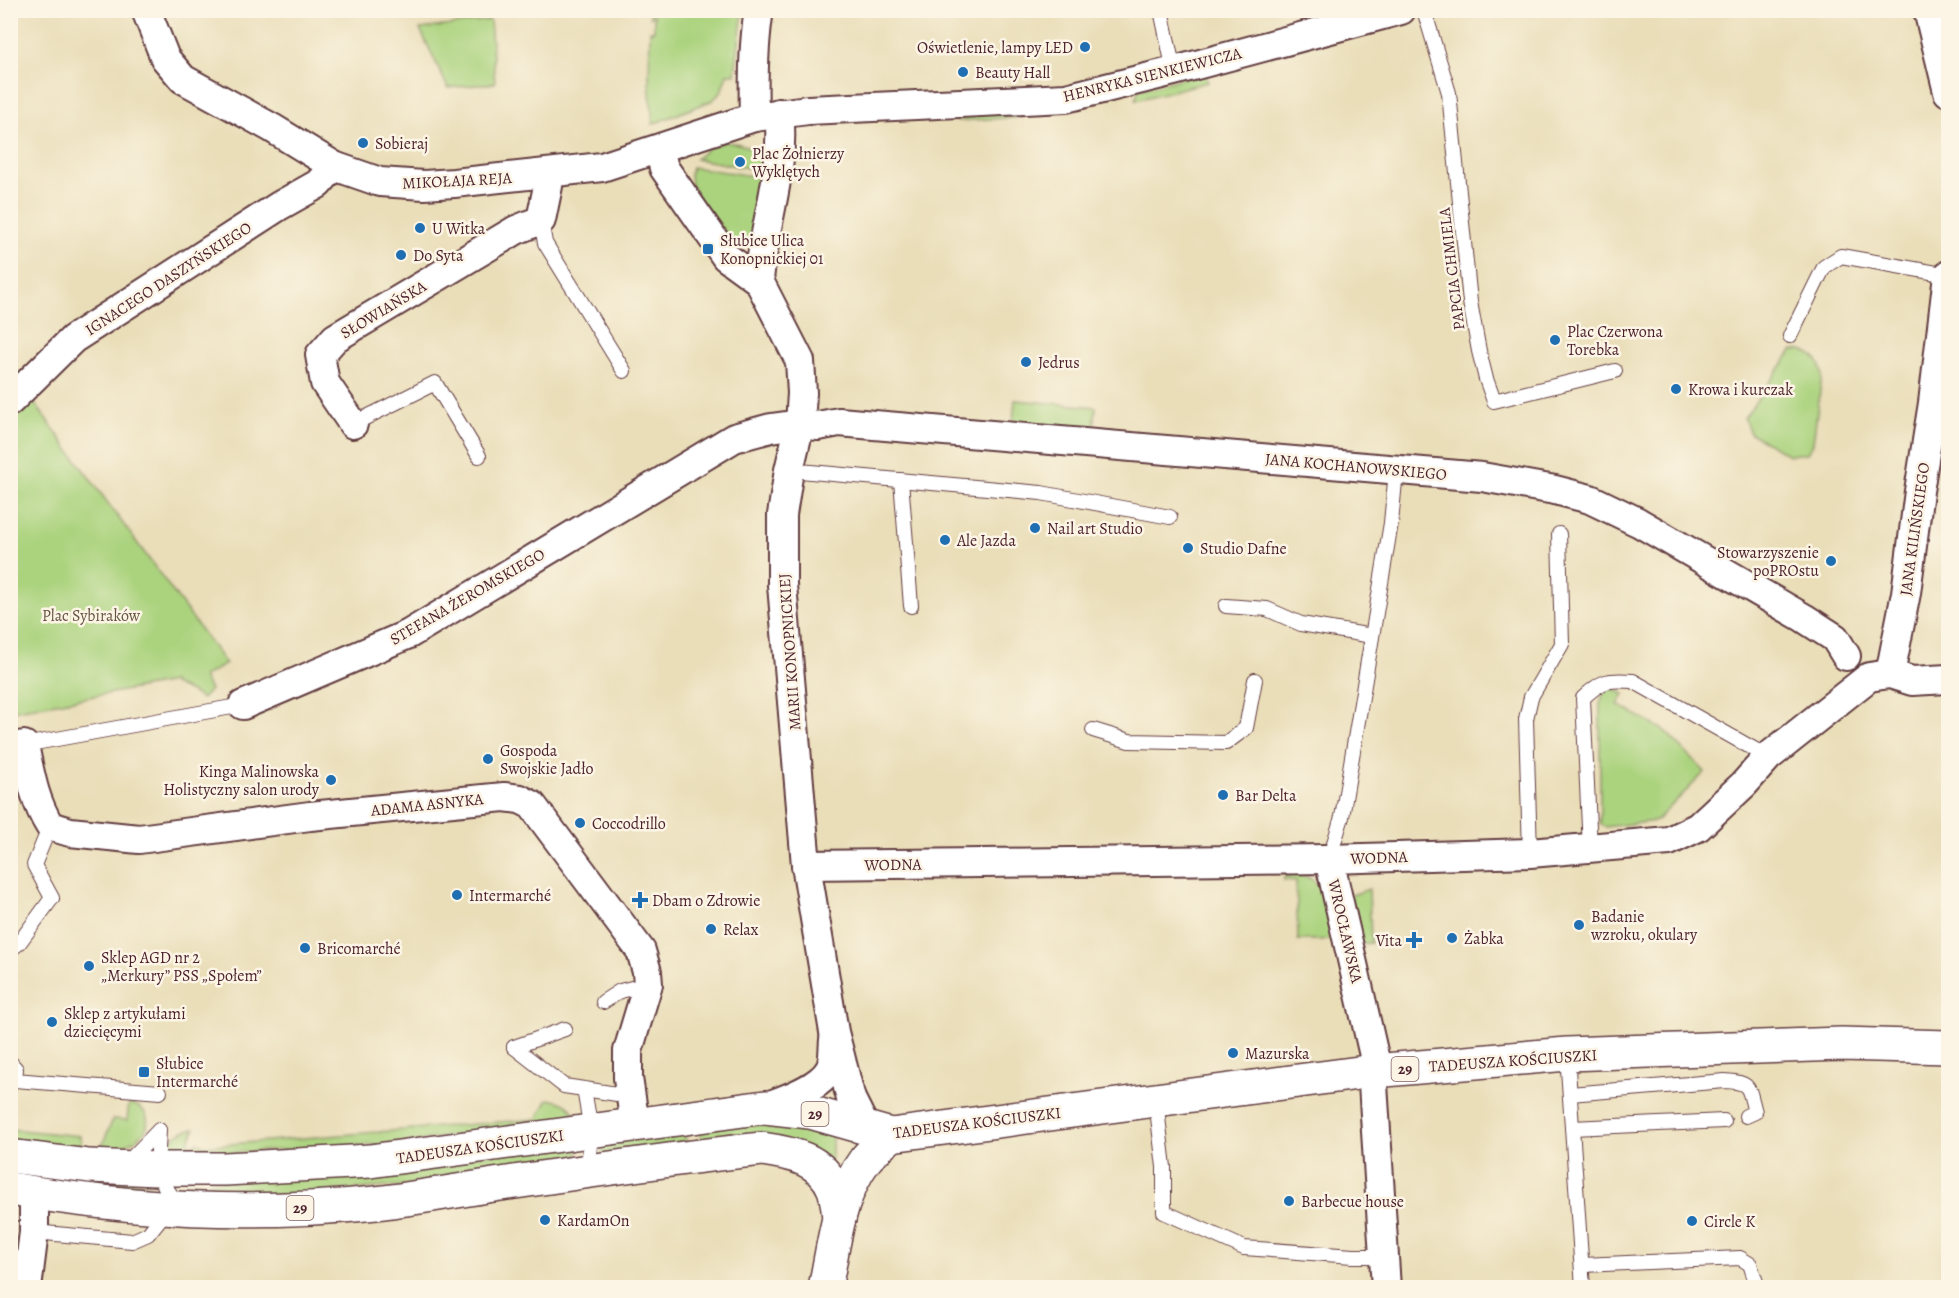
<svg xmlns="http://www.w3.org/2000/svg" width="1959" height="1298" font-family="Alegreya,serif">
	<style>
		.green { fill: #abd37e; stroke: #7a7954; stroke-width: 1.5 }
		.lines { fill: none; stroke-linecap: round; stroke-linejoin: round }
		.lane-casing { stroke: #623c40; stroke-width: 16 }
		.street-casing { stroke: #623c40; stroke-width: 32 }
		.primary-casing { stroke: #623c40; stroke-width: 36 }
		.lane { stroke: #fff; stroke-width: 14 }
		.street { stroke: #fff; stroke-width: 28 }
		.primary { stroke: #fff; stroke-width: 33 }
		.poi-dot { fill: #1f6fb2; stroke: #fcf5e5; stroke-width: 2 }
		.labels { text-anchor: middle; stroke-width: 5; stroke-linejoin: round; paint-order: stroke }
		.shield { fill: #fcf5e5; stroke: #7f5f63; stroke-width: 1.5 }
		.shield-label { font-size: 15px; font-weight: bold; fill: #4a1f2b }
		.poi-label { font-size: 16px; fill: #4a1f2b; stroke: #fcf5e5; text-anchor: start }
		.street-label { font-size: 16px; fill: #4a1f2b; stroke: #fcf5e5 }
		.park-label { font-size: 16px; fill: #675544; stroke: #fcf5e5 }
	</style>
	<rect width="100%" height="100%" fill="#fcf5e5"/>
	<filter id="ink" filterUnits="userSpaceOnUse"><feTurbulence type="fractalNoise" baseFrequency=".0167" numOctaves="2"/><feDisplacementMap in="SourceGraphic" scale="12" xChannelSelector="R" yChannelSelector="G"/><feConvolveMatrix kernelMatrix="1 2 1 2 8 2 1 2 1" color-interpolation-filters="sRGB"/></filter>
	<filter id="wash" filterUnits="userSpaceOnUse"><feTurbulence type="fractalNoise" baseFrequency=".008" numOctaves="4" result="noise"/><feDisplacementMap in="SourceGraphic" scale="24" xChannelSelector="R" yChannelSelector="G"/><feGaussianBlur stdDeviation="1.35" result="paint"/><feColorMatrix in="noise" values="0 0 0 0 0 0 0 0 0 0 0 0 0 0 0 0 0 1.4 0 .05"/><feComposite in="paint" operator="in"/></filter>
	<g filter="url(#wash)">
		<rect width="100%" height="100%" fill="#eadeb9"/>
		<!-- green -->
		<g class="green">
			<path d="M423 11V10L499 11 492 13 460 17 459 15 423 16Z"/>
			<path d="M650 11H743L735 74H727L721 92 713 100 653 124 649 81 650 31H654V15L650 17Z"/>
			<path d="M490 20 495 83 448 88 420 29Z"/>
			<path d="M1205 72 1208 82 1136 100 1138 90Z"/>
			<path d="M1021 111 1022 117 958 121 956 114Z"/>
			<path d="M724 142C746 143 760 149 766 171L696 159 709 147Z"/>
			<path d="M692 167 767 178 753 234 747 243 738 247 730 243 691 186 690 175Z"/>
			<path d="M1802 350C1815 355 1820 362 1822 375L1813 443 1807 453 1789 455 1750 433 1744 418 1792 351Z"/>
			<path d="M1015 400 1096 407 1093 439 1012 432Z"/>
			<path d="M33 401 226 664 203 677 210 690 202 699 191 692 173 684V682L11 711V423Z"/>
			<path d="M1611 688 1624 694 1618 705 1665 731 1705 772 1656 821 1605 827 1600 824V704L1603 694Z"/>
			<path d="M1284 876C1291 876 1300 874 1307 877 1329 885 1330 920 1334 940H1298L1296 881 1284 880Z"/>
			<path d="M1369 889 1371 943 1360 944 1349 896Z"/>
			<path d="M548 1099C562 1101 571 1105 577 1118L405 1143 175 1156 169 1152C168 1136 181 1131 195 1128L188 1143 195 1146 197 1142 206 1146 537 1119Z"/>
			<path d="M129 1103C137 1105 145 1109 147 1118 152 1140 116 1149 100 1150L113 1119 127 1120Z"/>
			<path d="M740 1124 770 1125 832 1135V1158L829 1160 702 1145 700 1128Z"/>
			<path d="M10 1129 80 1136 82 1148H62L11 1141Z"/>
			<path d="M684 1130 687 1147 602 1155 603 1142Z"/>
			<path d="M581 1145 576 1158 427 1184 281 1195 182 1193 181 1188 187 1184Z"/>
			<path d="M97 1178 139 1181 156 1193 96 1189Z"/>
		</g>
	</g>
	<g filter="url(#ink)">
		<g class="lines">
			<defs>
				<g id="lane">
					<path d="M1161 10 1174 71"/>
					<path d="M1424 10 1449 93 1470 302 1479 351 1486 379 1494 401 1615 371"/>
					<path d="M541 220 545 243 624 371"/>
					<path d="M1790 336 1824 267 1841 256 1948 275"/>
					<path d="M353 424 435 383 479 456"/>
					<path d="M789 470 1041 493 1170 517"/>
					<path d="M901 480 911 606"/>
					<path d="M1226 606 1267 609 1301 624 1372 636"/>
					<path d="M1093 730 1129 741 1226 743 1246 728 1255 680"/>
					<path d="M24 745 243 705"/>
					<path d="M1590 849 1583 698C1602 680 1608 679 1633 681L1768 757"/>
					<path d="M1530 853 1526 719 1531 697 1562 644 1559 534"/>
					<path d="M1329 859 1342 817 1391 523 1396 471"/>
					<path d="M10 950 19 943 52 898 34 865 50 826"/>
					<path d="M603 1002 620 991 648 984"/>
					<path d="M514 1047 564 1086 584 1089 591 1130 588 1171"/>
					<path d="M514 1047 565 1029"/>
					<path d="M1567 1054 1583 1288"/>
					<path d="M10 1062 16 1069 15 1080 160 1092"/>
					<path d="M584 1089 630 1096"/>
					<path d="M1570 1094 1725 1081C1752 1082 1748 1088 1755 1112L1746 1116"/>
					<path d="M1156 1101 1164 1167V1212L1244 1248 1353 1256H1384"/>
					<path d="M1572 1128 1724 1121"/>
					<path d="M159 1130 157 1169 164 1185 179 1206"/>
					<path d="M125 1165 159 1130"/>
					<path d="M34 1232 132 1241 148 1234 168 1209"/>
					<path d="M1582 1265 1740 1258 1750 1264 1758 1288"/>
				</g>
				<g id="street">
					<path d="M146 10 165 58 183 79 272 128 334 166 380 182 424 185 454 183 602 167 754 117 808 110 1066 98 1174 71 1401 10"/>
					<path d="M1928 10 1948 92"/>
					<path d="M754 117C753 81 753 46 759 10"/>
					<path d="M659 149 664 168 726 257 759 281 800 361 802 393 800 424 789 470 782 515V585L806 865 834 1032 851 1099 865 1127"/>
					<path d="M759 281C763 226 786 169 779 113"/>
					<path d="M10 401 73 339 279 206 318 184 334 166"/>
					<path d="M353 424 325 383 320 355 335 338 516 230 541 220 548 186 546 174"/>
					<path d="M1890 674 1906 593 1919 491 1933 403 1948 275"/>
					<path d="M243 705 409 634 734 438 771 428 800 424 818 426 839 422 1482 477 1555 490 1590 499 1638 522 1804 618 1835 638 1846 656"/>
					<path d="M10 747 24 745C30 773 34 801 50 826L70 832 139 839 310 816 504 797 520 799 532 805 641 951 647 972 648 984 628 1051V1078L635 1124"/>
					<path d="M1329 859 1375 1060 1373 1084 1386 1288"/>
					<path d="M806 865 1329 859 1530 853 1669 841 1698 827 1744 784 1768 757 1869 677 1890 674 1912 681 1948 679"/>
					<path d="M765 1107C784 1100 820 1088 830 1069 834 1062 833 1048 834 1040"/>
					<path d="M27 1288 34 1232V1193"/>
				</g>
				<g id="primary">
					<path d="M10 1156 89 1166 157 1169H225L370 1161 765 1107 810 1112 891 1135 1374 1071 1567 1054 1841 1044 1948 1047"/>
					<path d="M10 1189C134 1210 251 1216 376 1203 418 1198 460 1190 501 1184 588 1171 675 1158 762 1149 791 1153 822 1159 834 1189 837 1198 838 1209 839 1218"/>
					<path d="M825 1288C834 1245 838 1196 865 1160 872 1151 883 1143 891 1135"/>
				</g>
			</defs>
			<!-- lane casing -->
			<use href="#lane" class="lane-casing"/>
			<!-- street casing -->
			<use href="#street" class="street-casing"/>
			<!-- primary casing -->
			<use href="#primary" class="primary-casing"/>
			<!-- lane -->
			<use href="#lane" class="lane"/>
			<!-- street -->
			<use href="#street" class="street"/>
			<!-- primary -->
			<use href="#primary" class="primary"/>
		</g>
	</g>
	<!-- markers -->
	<g class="poi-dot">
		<circle cx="1085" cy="47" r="6"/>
		<circle cx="963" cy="72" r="6"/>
		<circle cx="363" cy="143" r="6"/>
		<circle cx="740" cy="162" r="6"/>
		<circle cx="420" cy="228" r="6"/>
		<rect x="702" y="243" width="12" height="12" rx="3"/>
		<circle cx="401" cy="255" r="6"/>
		<circle cx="1555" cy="340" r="6"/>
		<circle cx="1026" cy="362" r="6"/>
		<circle cx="1676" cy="389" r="6"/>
		<circle cx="1035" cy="528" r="6"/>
		<circle cx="945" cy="540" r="6"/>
		<circle cx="1188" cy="548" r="6"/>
		<circle cx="1831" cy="561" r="6"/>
		<circle cx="488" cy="759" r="6"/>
		<circle cx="331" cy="780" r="6"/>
		<circle cx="1223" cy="795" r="6"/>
		<circle cx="580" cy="823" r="6"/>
		<circle cx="457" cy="895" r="6"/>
		<path d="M637 891h6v6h6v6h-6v6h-6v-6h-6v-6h6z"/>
		<circle cx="1579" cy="925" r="6"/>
		<circle cx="711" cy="929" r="6"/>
		<circle cx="1452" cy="938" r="6"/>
		<path d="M1411 931h6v6h6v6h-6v6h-6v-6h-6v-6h6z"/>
		<circle cx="305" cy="948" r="6"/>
		<circle cx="89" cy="966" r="6"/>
		<circle cx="52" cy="1022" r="6"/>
		<circle cx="1233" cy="1053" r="6"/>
		<rect x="138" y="1066" width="12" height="12" rx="3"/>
		<circle cx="1289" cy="1201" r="6"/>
		<circle cx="545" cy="1220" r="6"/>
		<circle cx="1692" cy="1221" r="6"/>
	</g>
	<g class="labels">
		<!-- shield labels -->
		<g class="shield">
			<rect x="1391.5" y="1057" width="27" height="24" rx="4.5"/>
			<rect x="801.5" y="1102" width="27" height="24" rx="4.5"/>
			<rect x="286.5" y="1196" width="27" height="24" rx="4.5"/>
		</g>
		<g class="shield-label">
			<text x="1405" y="1074">29</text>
			<text x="815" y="1119">29</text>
			<text x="300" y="1213">29</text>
		</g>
		<!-- poi labels -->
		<g class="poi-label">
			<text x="1073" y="53" text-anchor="end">Oświetlenie, lampy LED</text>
			<text x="975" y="78">Beauty Hall</text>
			<text x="375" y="149">Sobieraj</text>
			<text x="752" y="159">Plac Żołnierzy<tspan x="752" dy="18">Wyklętych</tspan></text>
			<text x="432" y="234">U Witka</text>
			<text x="720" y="246">Słubice Ulica<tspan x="720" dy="18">Konopnickiej 01</tspan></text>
			<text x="413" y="261">Do Syta</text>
			<text x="1567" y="337">Plac Czerwona<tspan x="1567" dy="18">Torebka</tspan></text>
			<text x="1038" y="368">Jedrus</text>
			<text x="1688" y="395">Krowa i kurczak</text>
			<text x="1047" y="534">Nail art Studio</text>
			<text x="957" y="546">Ale Jazda</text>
			<text x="1200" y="554">Studio Dafne</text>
			<text x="1819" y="558" text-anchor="end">Stowarzyszenie<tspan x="1819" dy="18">poPROstu</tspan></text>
			<text x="500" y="756">Gospoda<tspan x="500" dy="18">Swojskie Jadło</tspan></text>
			<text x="319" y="777" text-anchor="end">Kinga Malinowska<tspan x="319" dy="18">Holistyczny salon urody</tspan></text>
			<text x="1235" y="801">Bar Delta</text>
			<text x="592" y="829">Coccodrillo</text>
			<text x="469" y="901">Intermarché</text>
			<text x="652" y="906">Dbam o Zdrowie</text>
			<text x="1591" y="922">Badanie<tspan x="1591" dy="18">wzroku, okulary</tspan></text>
			<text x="723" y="935">Relax</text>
			<text x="1464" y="944">Żabka</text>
			<text x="1402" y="946" text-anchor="end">Vita</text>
			<text x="317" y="954">Bricomarché</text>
			<text x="101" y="963">Sklep AGD nr 2<tspan x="101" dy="18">„Merkury” PSS „Społem”</tspan></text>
			<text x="64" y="1019">Sklep z artykułami<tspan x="64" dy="18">dziecięcymi</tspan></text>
			<text x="1245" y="1059">Mazurska</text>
			<text x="156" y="1069">Słubice<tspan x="156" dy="18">Intermarché</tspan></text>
			<text x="1301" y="1207">Barbecue house</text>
			<text x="557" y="1226">KardamOn</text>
			<text x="1704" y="1227">Circle K</text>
		</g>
		<!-- street labels -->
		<g class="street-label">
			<text transform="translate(1152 74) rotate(-14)" y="6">HENRYKA SIENKIEWICZA</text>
			<text transform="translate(457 180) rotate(-3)" y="6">MIKOŁAJA REJA</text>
			<text transform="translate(1451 269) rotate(-97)" y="6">PAPCIA CHMIELA</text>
			<text transform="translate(168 278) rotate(-33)" y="6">IGNACEGO DASZYŃSKIEGO</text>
			<text transform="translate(383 309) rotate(-31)" y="6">SŁOWIAŃSKA</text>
			<text transform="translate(1356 466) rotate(5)" y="6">JANA KOCHANOWSKIEGO</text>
			<text transform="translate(1914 529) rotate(-82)" y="6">JANA KILIŃSKIEGO</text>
			<text transform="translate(467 596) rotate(-30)" y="6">STEFANA ŻEROMSKIEGO</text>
			<text transform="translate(789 652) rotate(-94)" y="6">MARII KONOPNICKIEJ</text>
			<text transform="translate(427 804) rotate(-6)" y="6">ADAMA ASNYKA</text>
			<text transform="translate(1379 857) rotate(-2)" y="6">WODNA</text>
			<text transform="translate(893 864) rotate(-1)" y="6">WODNA</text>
			<text transform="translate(1346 931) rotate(77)" y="6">WROCŁAWSKA</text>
			<text transform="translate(1513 1060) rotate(-4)" y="6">TADEUSZA KOŚCIUSZKI</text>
			<text transform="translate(977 1122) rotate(-7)" y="6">TADEUSZA KOŚCIUSZKI</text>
			<text transform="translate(480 1146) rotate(-8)" y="6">TADEUSZA KOŚCIUSZKI</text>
		</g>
		<!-- park labels -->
		<g class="park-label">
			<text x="91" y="621">Plac Sybiraków</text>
		</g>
	</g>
	<!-- margin -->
	<rect width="1959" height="1298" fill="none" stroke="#fcf5e5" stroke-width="36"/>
</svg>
